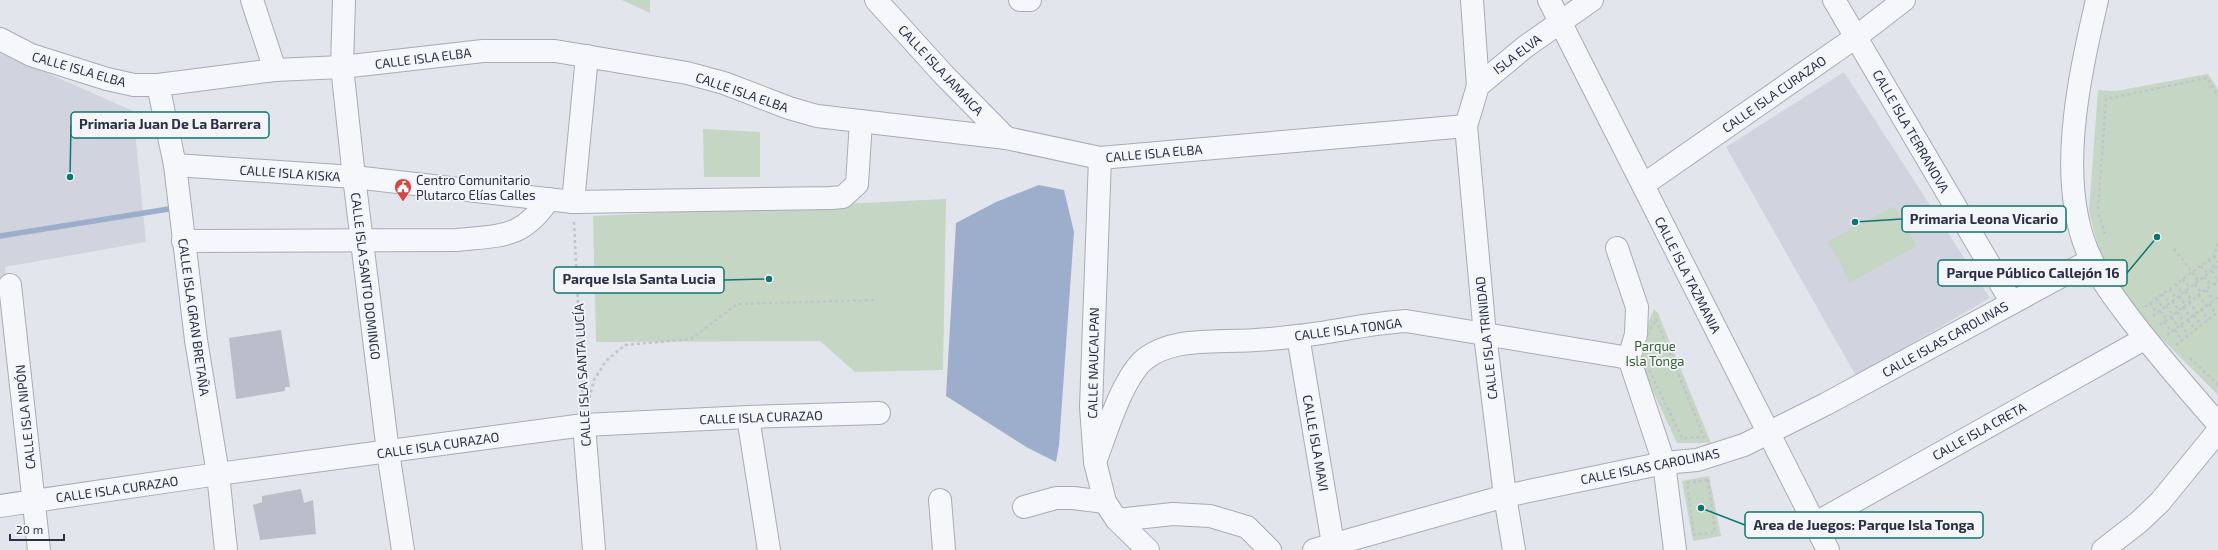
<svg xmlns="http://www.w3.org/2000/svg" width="2218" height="550" font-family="'Exo 2',sans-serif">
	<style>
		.built { fill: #d1d4de }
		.green { fill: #c6d6c4 }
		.water { fill: #9daecd }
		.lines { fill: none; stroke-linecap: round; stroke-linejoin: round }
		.stream { stroke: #9daecd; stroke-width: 5.5 }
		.building { fill: #babeca }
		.minor-casing { stroke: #a8abb7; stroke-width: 24 }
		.path { stroke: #c1c3cb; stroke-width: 2.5; stroke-dasharray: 3 3; stroke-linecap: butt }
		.minor { stroke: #f6f7fa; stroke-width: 22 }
		.labels { text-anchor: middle; stroke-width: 3.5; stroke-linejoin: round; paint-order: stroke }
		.street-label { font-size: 13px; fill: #2a3045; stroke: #f3f5f9 }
		.poi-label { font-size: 13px; fill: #2a3045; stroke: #f3f5f9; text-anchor: start }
		.park-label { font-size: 13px; fill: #396236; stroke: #f3f5f9 }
		.leader { fill: none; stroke: #0f766e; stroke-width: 1.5 }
		.callout-dot { fill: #0f766e; stroke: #f3f5f9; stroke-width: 1.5 }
		.callout { fill: #f3f5f9; stroke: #0f766e; stroke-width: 1.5 }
		.callout-label { font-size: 14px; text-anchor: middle; font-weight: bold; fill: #2a3045 }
	</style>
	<rect width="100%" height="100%" fill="#e3e5ec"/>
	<!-- built -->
	<g class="built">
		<path d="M0 52 133 111 146 242 5 267 7 280 0 281Z"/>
		<path d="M1844 72 1990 298 1856 376 1726 147Z"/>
	</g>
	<!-- green -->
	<g class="green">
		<path d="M622 0H650V13Z"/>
		<path d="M2208 74 2218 89V395L2129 306 2102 262 2089 211 2098 90 2116 91Z"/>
		<path d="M703 129 760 132V177H704Z"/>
		<path d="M946 199 943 370 855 372 820 341 596 342 593 216Z"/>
		<path d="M1894 206 1917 246 1849 283 1839 260 1827 242Z"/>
		<path d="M1654 309 1658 313 1711 443H1677L1635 353Z"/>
		<path d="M1709 476 1721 536 1693 541 1682 481Z"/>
	</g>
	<!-- water -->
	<path class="water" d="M1039 185 1064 190 1074 232 1059 445 1056 462 1028 448 946 396 956 223 996 202Z"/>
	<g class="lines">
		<!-- stream -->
		<path class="stream" d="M0 236 175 208"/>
	</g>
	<!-- building -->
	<g class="building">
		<path d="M281 330 290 387H285V391L236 399 229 338Z"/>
		<path d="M301 489 304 503 313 500 316 534 260 540 253 505 262 502V496Z"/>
	</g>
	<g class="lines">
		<defs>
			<g id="minor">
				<path d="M252 0 275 70"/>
				<path d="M344 0 342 67 354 177 388 452 403 550"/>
				<path d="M876 0 944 75 1006 138"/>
				<path d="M1020 0H1030"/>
				<path d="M1472 0 1478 86"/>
				<path d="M1549 0 1828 550"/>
				<path d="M1834 0 2012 303"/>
				<path d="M2097 0C2079 78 2054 186 2092 261 2101 280 2113 296 2125 312 2154 351 2186 387 2218 424"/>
				<path d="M0 39 31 55 107 79 134 85H158L275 70 342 67 483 51H555L687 73 724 83 789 108 817 116 1006 138 1100 158 1466 126"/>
				<path d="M158 85 175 165 196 340 218 474 226 550"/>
				<path d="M1100 158 1091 407 1095 462 1105 502 1117 520 1148 550"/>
				<path d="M175 165 354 177 573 202 831 198 843 197 857 184 861 121"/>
				<path d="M1643 185 1856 37 1904 0"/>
				<path d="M573 202 587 56"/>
				<path d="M183 241 457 240C502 235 522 239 549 199"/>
				<path d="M1617 248 1637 307 1636 334 1629 358"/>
				<path d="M10 285 39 550"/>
				<path d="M1298 336 1334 550"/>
				<path d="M1629 358 1664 463 1675 550"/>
				<path d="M748 417 769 550"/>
				<path d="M584 425 594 550"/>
				<path d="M1095 462C1106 434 1122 378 1145 359 1168 341 1199 342 1226 341 1250 341 1275 339 1298 336 1335 332 1370 323 1406 321L1629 358"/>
				<path d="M940 500 944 550"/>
				<path d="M0 506 218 474 584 425 748 417 879 413"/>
				<path d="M1024 507 1056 498H1073L1105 502"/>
				<path d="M1117 520 1173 514 1210 516 1247 527 1270 550"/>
				<path d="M1814 524 2144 339"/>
				<path d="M1314 550 1505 496 1664 463 1697 460 1744 445 1826 404 2091 260"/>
				<path d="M1514 550 1505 496 1485 335 1466 126 1478 86 1525 47 1592 0"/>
				<path d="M2103 550 2139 522 2160 502 2218 431"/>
			</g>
		</defs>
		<!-- minor casing -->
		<use href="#minor" class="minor-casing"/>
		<!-- path -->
		<g class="path">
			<path d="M2098 209 2106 99 2207 78 2218 96"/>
			<path d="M2099 214 2106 238"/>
			<path d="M574 222 583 405"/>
			<path d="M2174 249 2199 281"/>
			<path d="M2214 256 2218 262"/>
			<path d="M2209 260 2215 269"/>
			<path d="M2201 266 2208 274"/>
			<path d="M2212 271 2218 280"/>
			<path d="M2204 277 2211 285"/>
			<path d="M2183 279 2190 288"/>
			<path d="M2214 283 2218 288"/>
			<path d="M2176 284 2182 293"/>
			<path d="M2195 284 2201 293"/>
			<path d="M2170 289 2176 298"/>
			<path d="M2206 290 2213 300"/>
			<path d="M2185 291 2192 300"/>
			<path d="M2162 294 2169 303"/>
			<path d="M2198 295 2206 306"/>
			<path d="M2179 296 2185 305"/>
			<path d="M2156 298 2163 308"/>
			<path d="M2172 301 2179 310"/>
			<path d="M2189 302 2197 313"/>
			<path d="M2150 303 2157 313"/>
			<path d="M2209 304 2216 314"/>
			<path d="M2166 306 2173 315"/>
			<path d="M2145 307 2214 256 2218 243"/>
			<path d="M2183 307 2191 318"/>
			<path d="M2201 309 2208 320"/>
			<path d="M2160 311 2167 320"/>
			<path d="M2177 312 2184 322"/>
			<path d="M2194 315 2201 325"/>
			<path d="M2153 316 2218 266"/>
			<path d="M2171 317 2178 327"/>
			<path d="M1656 319 1704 437 1682 438 1640 351Z"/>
			<path d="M2188 320 2195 330"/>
			<path d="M2164 322 2172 332"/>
			<path d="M2160 325 2218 280"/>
			<path d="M2181 325 2188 335"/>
			<path d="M2175 330 2182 340"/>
			<path d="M2167 335 2218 297"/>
			<path d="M2176 345 2218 312"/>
			<path d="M2190 358 2218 385"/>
			<path d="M588 404 594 380 606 361 625 345 691 339 737 304 876 300"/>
			<path d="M1708 480 1715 532 1694 535 1687 483Z"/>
		</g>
		<!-- minor -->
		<use href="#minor" class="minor"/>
	</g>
	<!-- icons -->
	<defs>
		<symbol id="civic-pin" viewBox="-11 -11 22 30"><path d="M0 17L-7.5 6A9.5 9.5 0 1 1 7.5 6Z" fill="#d54446" stroke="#f3f5f9"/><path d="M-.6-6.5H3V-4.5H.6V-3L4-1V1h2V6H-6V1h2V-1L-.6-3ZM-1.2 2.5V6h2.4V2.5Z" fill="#fff"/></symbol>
	</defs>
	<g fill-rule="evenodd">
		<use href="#civic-pin" x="393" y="177" width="20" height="27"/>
	</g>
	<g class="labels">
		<!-- street labels -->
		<g class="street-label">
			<text transform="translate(1517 54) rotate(-37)" y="5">ISLA ELVA</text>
			<text transform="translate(423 58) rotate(-7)" y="5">CALLE ISLA ELBA</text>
			<text transform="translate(79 69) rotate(16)" y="5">CALLE ISLA ELBA</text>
			<text transform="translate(941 70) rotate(47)" y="5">CALLE ISLA JAMAICA</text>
			<text transform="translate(742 92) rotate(19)" y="5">CALLE ISLA ELBA</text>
			<text transform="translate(1774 94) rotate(-35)" y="5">CALLE ISLA CURAZAO</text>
			<text transform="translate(1911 131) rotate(60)" y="5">CALLE ISLA TERRANOVA</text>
			<text transform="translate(1154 153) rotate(-5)" y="5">CALLE ISLA ELBA</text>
			<text transform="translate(290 173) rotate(4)" y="5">CALLE ISLA KISKA</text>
			<text transform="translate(1688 275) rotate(63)" y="5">CALLE ISLA TAZMANIA</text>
			<text transform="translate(366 276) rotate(83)" y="5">CALLE ISLA SANTO DOMINGO</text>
			<text transform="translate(194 317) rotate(82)" y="5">CALLE ISLA GRAN BRETAÑA</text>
			<text transform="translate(1348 329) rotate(-7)" y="5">CALLE ISLA TONGA</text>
			<text transform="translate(1486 338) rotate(-96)" y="5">CALLE ISLA TRINIDAD</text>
			<text transform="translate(1945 339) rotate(-29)" y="5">CALLE ISLAS CAROLINAS</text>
			<text transform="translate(1093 363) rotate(-89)" y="5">CALLE NAUCALPAN</text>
			<text transform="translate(582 375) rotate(-93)" y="5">CALLE ISLA SANTA LUCÍA</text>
			<text transform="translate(25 417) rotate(-96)" y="5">CALLE ISLA NIPÓN</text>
			<text transform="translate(761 417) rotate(-2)" y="5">CALLE ISLA CURAZAO</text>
			<text transform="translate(1979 431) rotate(-29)" y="5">CALLE ISLA CRETA</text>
			<text transform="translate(1316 443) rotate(80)" y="5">CALLE ISLA MAVI</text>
			<text transform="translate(438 445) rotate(-8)" y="5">CALLE ISLA CURAZAO</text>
			<text transform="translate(1650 466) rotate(-11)" y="5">CALLE ISLAS CAROLINAS</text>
			<text transform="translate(117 489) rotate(-8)" y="5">CALLE ISLA CURAZAO</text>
		</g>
		<!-- poi labels -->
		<g class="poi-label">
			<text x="416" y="185">Centro Comunitario<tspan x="416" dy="15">Plutarco Elías Calles</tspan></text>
		</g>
		<!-- park labels -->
		<g class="park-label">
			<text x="1655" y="351">Parque<tspan x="1655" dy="15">Isla Tonga</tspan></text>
		</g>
	</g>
	<!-- callouts -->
	<path class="leader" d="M70 177L71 125M1855 222L1902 219M2157 237L2127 273M769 279L724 280M1701 508L1745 525"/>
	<g class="callout-dot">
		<circle cx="70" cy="177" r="4"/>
		<circle cx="1855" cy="222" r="4"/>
		<circle cx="2157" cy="237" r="4"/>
		<circle cx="769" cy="279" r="4"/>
		<circle cx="1701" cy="508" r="4"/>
	</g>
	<g class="callout">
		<rect x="71" y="112" width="198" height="26" rx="4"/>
		<rect x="1902" y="206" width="164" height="26" rx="4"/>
		<rect x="1938" y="260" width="189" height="26" rx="4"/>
		<rect x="554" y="267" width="170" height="26" rx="4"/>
		<rect x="1745" y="512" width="238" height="26" rx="4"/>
	</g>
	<g class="callout-label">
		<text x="170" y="129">Primaria Juan De La Barrera</text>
		<text x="1984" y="224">Primaria Leona Vicario</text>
		<text x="2033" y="278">Parque Público Callejón 16</text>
		<text x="639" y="284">Parque Isla Santa Lucia</text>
		<text x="1864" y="530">Area de Juegos: Parque Isla Tonga</text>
	</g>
	<!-- scale -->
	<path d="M10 534v6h54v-6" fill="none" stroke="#2a3045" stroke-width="2"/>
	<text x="16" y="534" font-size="12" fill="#2a3045" stroke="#f3f5f9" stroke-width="3" paint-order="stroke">20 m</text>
</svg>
